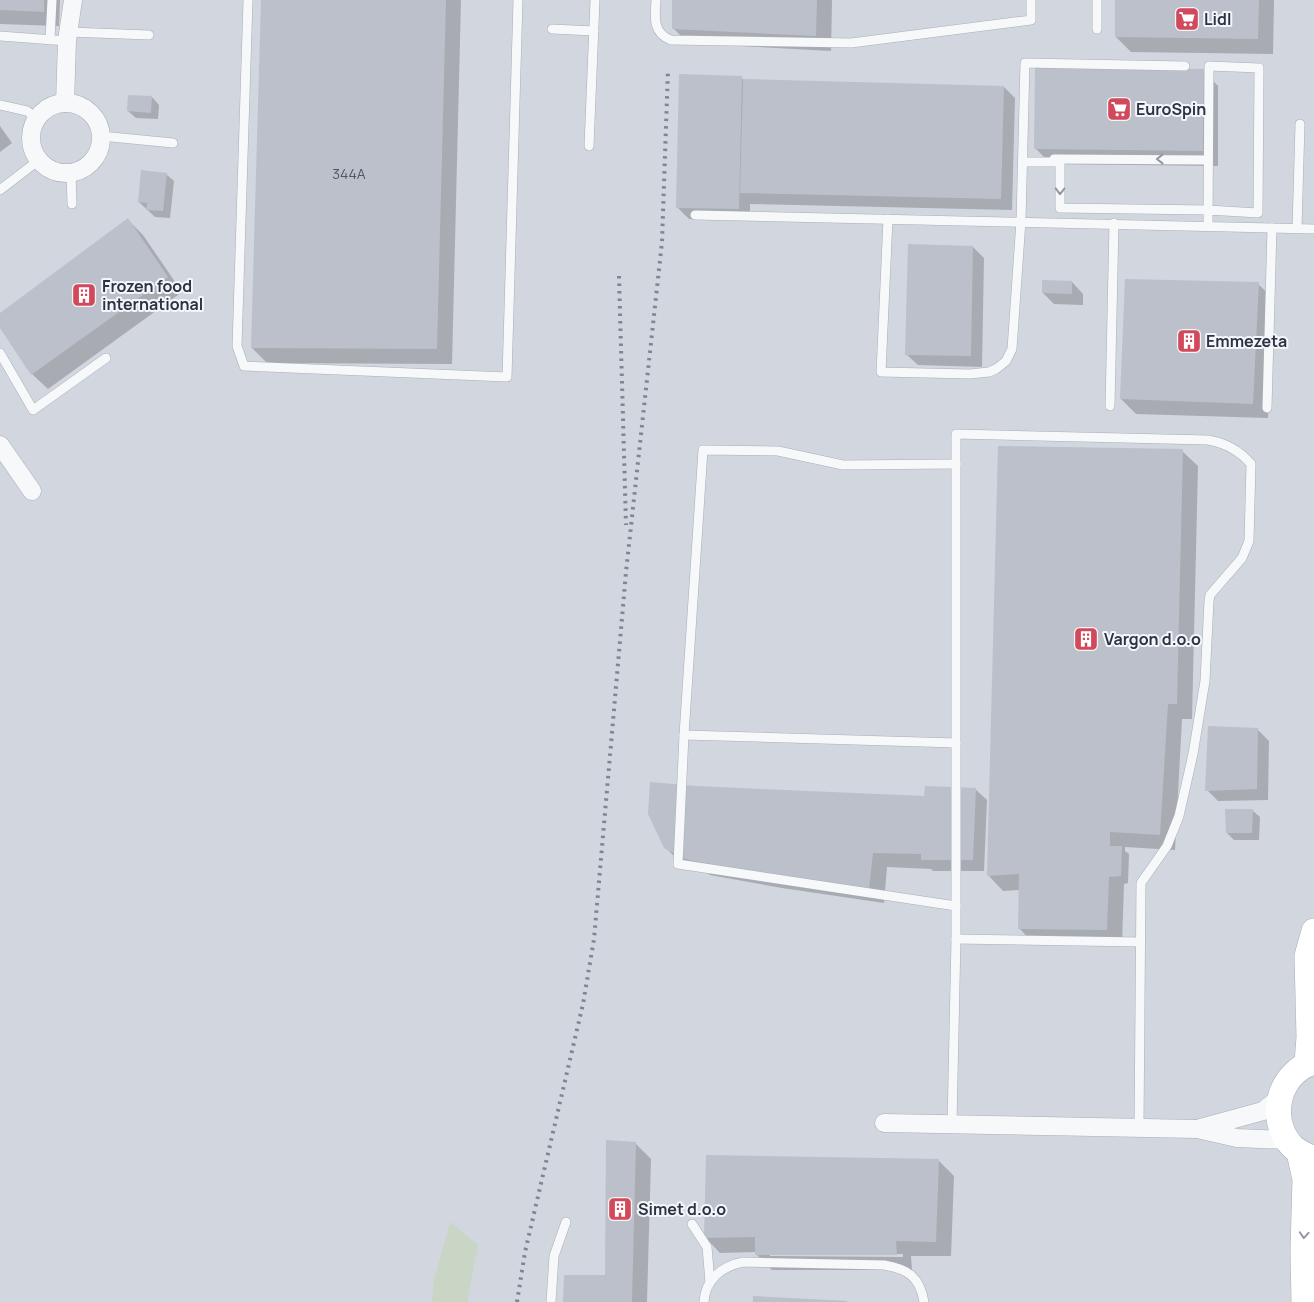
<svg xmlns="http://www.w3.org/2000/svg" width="1314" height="1302" font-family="Manrope,sans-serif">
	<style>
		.built { fill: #d2d6de }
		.green { fill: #c9d6c5 }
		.shadow { fill: #0003; fill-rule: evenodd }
		.building { fill: #bbc0ca }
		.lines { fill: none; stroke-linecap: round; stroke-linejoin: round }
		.lane-casing { stroke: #a9aeb7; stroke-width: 10 }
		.street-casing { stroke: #a9aeb7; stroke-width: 19 }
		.secondary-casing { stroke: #a9aeb7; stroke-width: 26 }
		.lane { stroke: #f7f8fa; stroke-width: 9 }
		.street { stroke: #f7f8fa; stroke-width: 18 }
		.secondary { stroke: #fff; stroke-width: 25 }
		.rail { stroke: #7d8696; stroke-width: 4; stroke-dasharray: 2.5 5; stroke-linecap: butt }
		.oneway { stroke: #9196a0 }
		.oneway2 { stroke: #959aa2 }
		.labels { text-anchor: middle; stroke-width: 4; stroke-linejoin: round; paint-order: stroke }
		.number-label { font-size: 14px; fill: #4f5766 }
		.poi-label { font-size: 16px; font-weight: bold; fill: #2b3445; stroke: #f4f6f9; text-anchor: start }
	</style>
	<rect width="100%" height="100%" fill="#e4e7ec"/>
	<!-- built -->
	<rect class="built" x="0" y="0" width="1314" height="1302"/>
	<!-- green -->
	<path class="green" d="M450 1222 478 1245 467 1302H432L434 1280Z"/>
	<!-- shadow -->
	<g class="shadow">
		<path d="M0 0H60L59 26 0 24Z"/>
		<path d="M262 0H461L452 364 267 363 252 348Z"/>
		<path d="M673 0H832L831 51 688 43 673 28Z"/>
		<path d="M1116 0H1274L1273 54 1131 52 1116 37Z"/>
		<path d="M1203 70 1218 86V166L1051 164 1036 149Z"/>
		<path d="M741 77 744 81 1004 87 1015 98 1012 210 750 204V220L689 219 677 207Z"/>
		<path d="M152 97 159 105 158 119 136 118 128 111Z"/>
		<path d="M0 126 12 143 0 152Z"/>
		<path d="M166 174 174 181 170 218 155 217 139 202Z"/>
		<path d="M128 220 143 235 182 292 48 389 32 374 0 326V314Z"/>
		<path d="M973 247 984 258 982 367 918 365 906 354Z"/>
		<path d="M1072 282 1083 294V305L1054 304 1043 293Z"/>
		<path d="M1258 284 1274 299 1268 418 1136 414 1121 399Z"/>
		<path d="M1182 451 1198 466 1192 719H1182L1175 850 1125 847V851L1129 854 1128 883 1124 884 1122 945 1034 944 1019 928 1020 890 1003 891 988 875Z"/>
		<path d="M1258 730 1269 741 1268 800 1218 801 1207 790Z"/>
		<path d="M695 787 926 797 975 789 987 800 984 871H933L931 869 887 867 884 903 782 888 710 875 706 872 677 859 665 847Z"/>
		<path d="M1252 810 1260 817 1259 840H1234L1227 833Z"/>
		<path d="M635 1143 651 1159 647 1302H564L606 1278Z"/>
		<path d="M939 1161 954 1176 951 1256H911L912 1270H772L756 1254V1252L720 1253 705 1237ZM770 1254H903V1257L770 1256Z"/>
	</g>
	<!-- building -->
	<g class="building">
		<path d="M0 0H44V12L0 10Z"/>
		<path d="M261 0H446L437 349 251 348Z"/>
		<path d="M672 0H817L816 36 672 29Z"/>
		<path d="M1115 0H1259L1258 39 1115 37Z"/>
		<path d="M1035 67 1204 69 1203 151 1034 149Z"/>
		<path d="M679 74 742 76 739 209 676 208Z"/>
		<path d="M743 79 1004 86 1001 199 740 193Z"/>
		<path d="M128 95 152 96 151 113 127 111Z"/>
		<path d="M141 170 167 173 163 211 146 210 147 203 138 202Z"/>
		<path d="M128 218 168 277 31 375 0 328V313Z"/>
		<path d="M908 244 973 246 971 356 905 355Z"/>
		<path d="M1125 279 1259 282 1253 404 1120 399Z"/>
		<path d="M1042 280 1072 281V294L1042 293Z"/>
		<path d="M998 446 1183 449 1177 704H1168L1160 835 1110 832V846H1122L1121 876 1109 877 1107 930 1018 929 1019 874 987 876Z"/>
		<path d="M1208 726 1258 728 1257 789 1205 791Z"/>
		<path d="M650 782 696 786 924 796 925 786 976 788 973 860H921V854L873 853 869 889 766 874 693 861 683 858 664 848 648 814Z"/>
		<path d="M1225 809H1253L1252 833H1226Z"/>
		<path d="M606 1140 636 1142 632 1302H563L564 1275H605Z"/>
		<path d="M706 1155 939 1159 936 1242 896 1241 897 1255H755V1237L704 1238Z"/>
		<path d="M753 1296 847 1301V1302H753Z"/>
	</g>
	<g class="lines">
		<defs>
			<g id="lane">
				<path d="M248 0 237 346 244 366 507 377 518 0"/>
				<path d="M656 0C655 16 652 33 671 40L851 43 1031 20V0"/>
				<path d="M552 29 594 31"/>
				<path d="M1097 29V0"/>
				<path d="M69 32 149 35"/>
				<path d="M0 36 67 41"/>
				<path d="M50 40 52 0"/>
				<path d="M0 105 27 111 37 119"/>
				<path d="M101 136 173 143"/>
				<path d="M589 146 595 0"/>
				<path d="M1054 159 1208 160"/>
				<path d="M1023 162H1060V208L1208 210 1258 213 1259 68 1209 66C1209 119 1208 172 1208 226"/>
				<path d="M71 173 72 204"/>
				<path d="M0 190 39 160"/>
				<path d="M695 215 1314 229"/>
				<path d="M888 219 881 372 970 374 989 372 996 369 1006 361 1012 349 1021 221 1025 63 1185 66"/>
				<path d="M1297 228 1300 124"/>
				<path d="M0 353 33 410 106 358"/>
				<path d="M1110 406 1114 223"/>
				<path d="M1267 408 1272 228"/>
				<path d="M684 735 956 743"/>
				<path d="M956 906 678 864 684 735 703 450 778 451 843 465 956 464"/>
				<path d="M956 939 1140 942"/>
				<path d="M952 1124 956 939V434L1208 440C1226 443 1239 450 1251 464L1249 541 1242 558 1210 595 1209 601 1205 681 1193 754 1179 816 1167 846 1141 883 1139 1128"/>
				<path d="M692 1224 707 1247 710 1282"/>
				<path d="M551 1302 554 1256 566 1222"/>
				<path d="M704 1302C705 1279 723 1266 743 1262L884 1265C908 1269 920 1277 924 1302"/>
			</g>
			<g id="street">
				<path d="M65 103 67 41 73 0"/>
				<circle cx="66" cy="138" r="35"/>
				<path d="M0 445 32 491"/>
				<path d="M1279 1098 1263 1111 1197 1129 1237 1138 1287 1140"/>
				<path d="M884 1123 1197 1129"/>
			</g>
			<g id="secondary">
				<path d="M1314 1062C1279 1072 1267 1118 1291 1145 1297 1152 1306 1155 1314 1159"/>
				<path d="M1307 1064 1309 1037 1307 956 1314 931"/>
				<path d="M1299 1152 1305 1179 1303 1250 1304 1302"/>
			</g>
		</defs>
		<!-- lane casing -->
		<use href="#lane" class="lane-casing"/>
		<!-- street casing -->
		<use href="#street" class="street-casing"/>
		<!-- secondary casing -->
		<use href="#secondary" class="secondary-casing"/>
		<!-- lane -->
		<use href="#lane" class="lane"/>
		<!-- street -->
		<use href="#street" class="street"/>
		<!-- secondary -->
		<use href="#secondary" class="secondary"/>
		<!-- rail -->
		<g class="rail">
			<path d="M619 276 626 525"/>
			<path d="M517 1302 525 1252 583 1004 594 939 626 572 662 242 668 69"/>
		</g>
	</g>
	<!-- one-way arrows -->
	<defs><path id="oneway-chevron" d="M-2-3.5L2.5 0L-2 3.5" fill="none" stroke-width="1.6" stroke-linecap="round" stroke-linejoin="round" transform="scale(1.25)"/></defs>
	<g class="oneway">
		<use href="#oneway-chevron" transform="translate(1160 159) rotate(-180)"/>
		<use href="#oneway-chevron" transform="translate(1060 191) rotate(91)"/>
	</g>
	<use class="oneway2" href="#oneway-chevron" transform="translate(1304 1235) rotate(94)"/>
	<!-- icons -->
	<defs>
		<symbol id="supermarket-square" viewBox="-11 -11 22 22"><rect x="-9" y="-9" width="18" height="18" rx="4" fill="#d1495b" stroke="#f4f6f9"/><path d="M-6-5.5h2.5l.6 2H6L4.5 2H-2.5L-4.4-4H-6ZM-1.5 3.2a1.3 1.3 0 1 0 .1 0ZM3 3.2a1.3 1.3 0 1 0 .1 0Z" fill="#fff"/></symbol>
		<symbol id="building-square" viewBox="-11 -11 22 22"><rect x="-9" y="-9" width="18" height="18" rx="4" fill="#d1495b" stroke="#f4f6f9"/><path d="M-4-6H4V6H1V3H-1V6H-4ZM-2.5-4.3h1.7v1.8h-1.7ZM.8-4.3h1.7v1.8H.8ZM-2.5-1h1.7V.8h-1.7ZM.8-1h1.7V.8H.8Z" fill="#fff"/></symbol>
	</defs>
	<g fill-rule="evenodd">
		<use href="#supermarket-square" x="1173" y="5" width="28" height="28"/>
		<use href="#supermarket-square" x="1105" y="95" width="28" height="28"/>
		<use href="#building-square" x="70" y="281" width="28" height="28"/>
		<use href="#building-square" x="1175" y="327" width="28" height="28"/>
		<use href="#building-square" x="1072" y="625" width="28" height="28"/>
		<use href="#building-square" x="606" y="1195" width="28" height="28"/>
	</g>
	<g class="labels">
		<!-- number labels -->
		<g class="number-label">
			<text x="349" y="179">344A</text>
		</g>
		<!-- poi labels -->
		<g class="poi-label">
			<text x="1204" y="25">Lidl</text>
			<text x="1136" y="115">EuroSpin</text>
			<text x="102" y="292">Frozen food<tspan x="102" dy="18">international</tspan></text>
			<text x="1206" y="347">Emmezeta</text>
			<text x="1104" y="645">Vargon d.o.o</text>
			<text x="638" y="1215">Simet d.o.o</text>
		</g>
	</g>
</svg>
